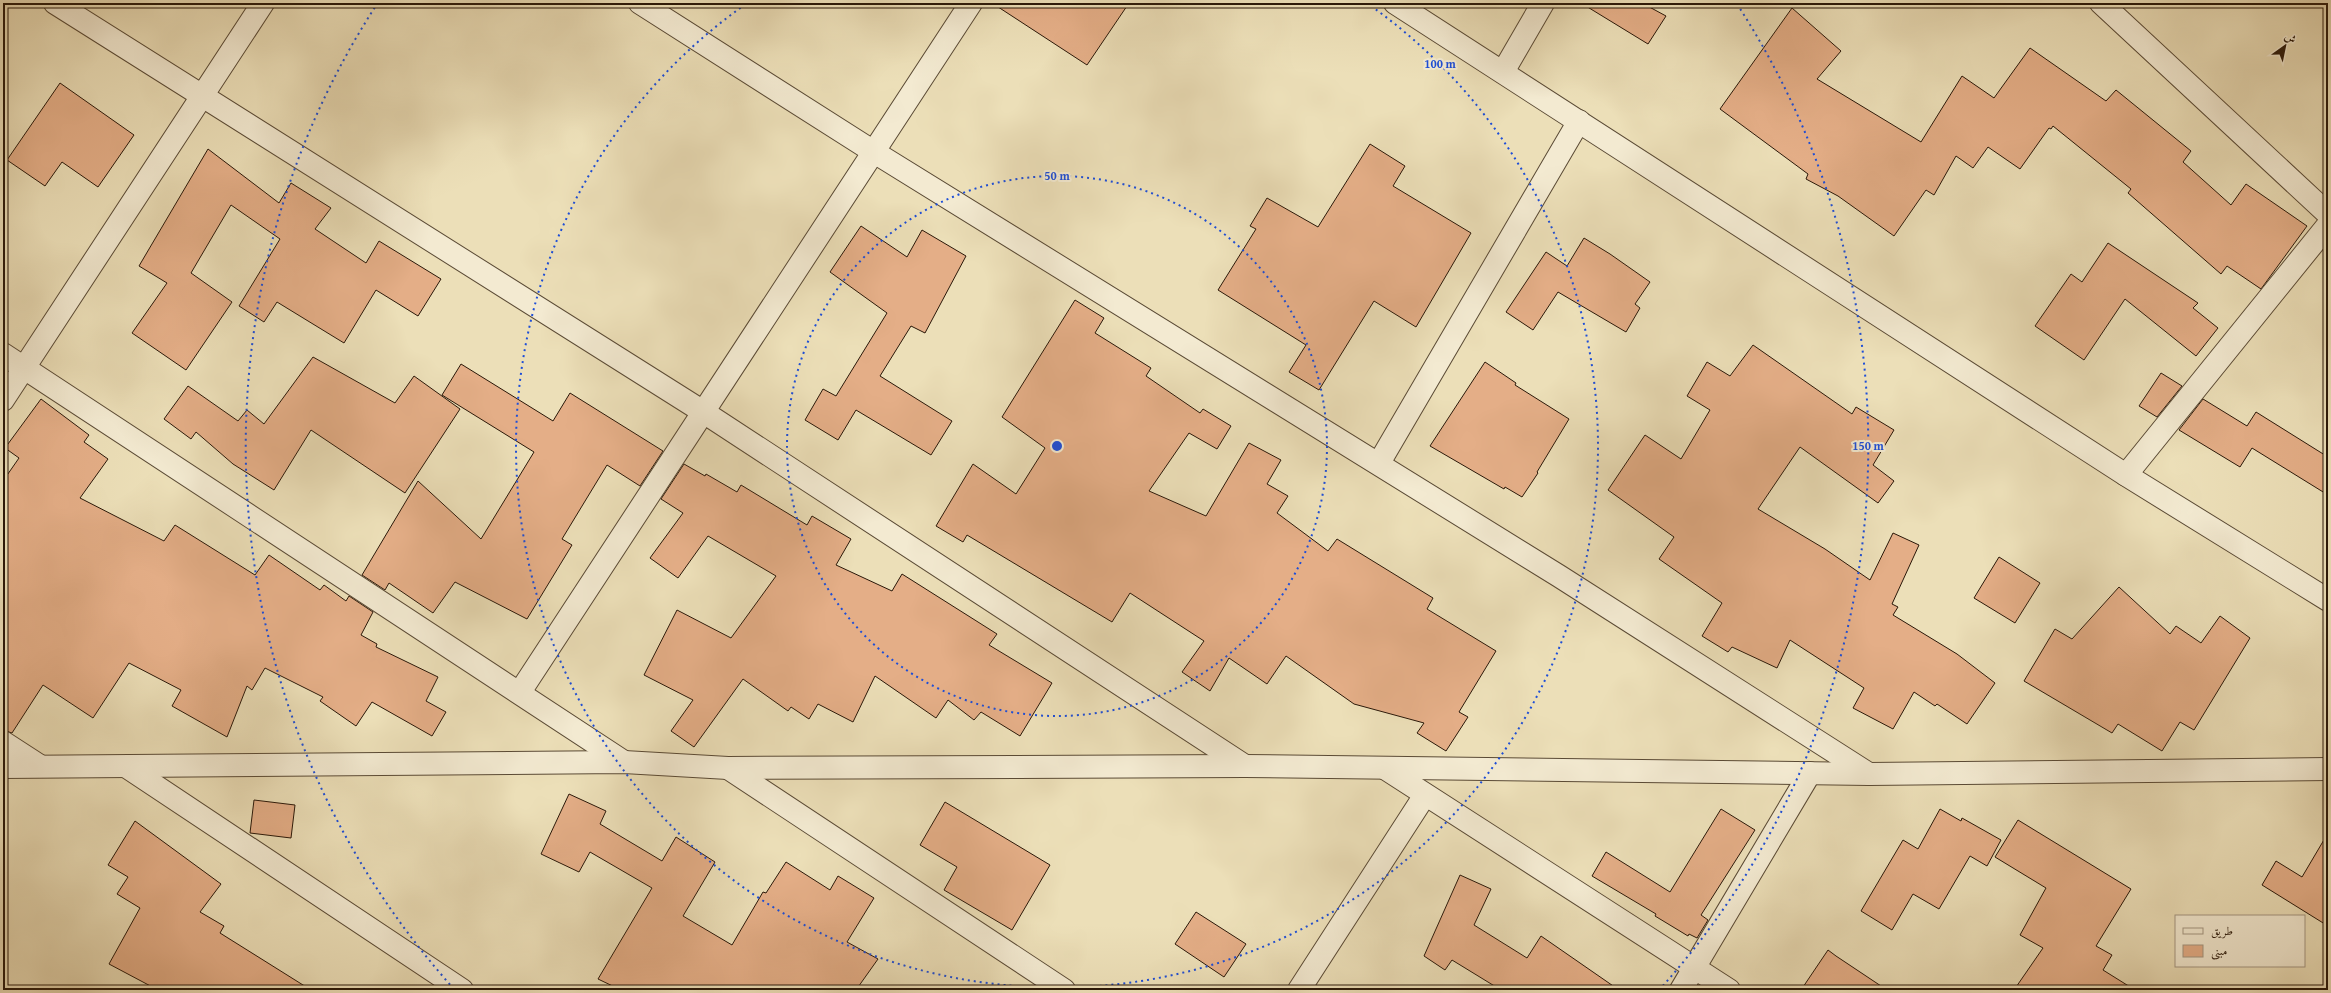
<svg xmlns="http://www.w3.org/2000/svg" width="2331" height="993" font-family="'Gentium Book Plus',Amiri,serif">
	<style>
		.building { fill: #e4ae87; stroke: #2a1809 }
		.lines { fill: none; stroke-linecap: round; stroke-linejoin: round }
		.street-casing { stroke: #5a4a35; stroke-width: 24 }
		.street { stroke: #f3ead1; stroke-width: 22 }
		.ring { fill: none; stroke: #1d4ed8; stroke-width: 2; stroke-dasharray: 2 4 }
		.centre { fill: #1d4ed8; stroke: #f3ead1; stroke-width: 2 }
		.ring-label { font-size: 12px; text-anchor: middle; font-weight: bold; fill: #1d4ed8; stroke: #f3ead1; stroke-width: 4; stroke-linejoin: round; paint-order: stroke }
	</style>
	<rect width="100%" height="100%" fill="#ecdfb8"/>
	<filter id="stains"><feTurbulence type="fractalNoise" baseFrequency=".005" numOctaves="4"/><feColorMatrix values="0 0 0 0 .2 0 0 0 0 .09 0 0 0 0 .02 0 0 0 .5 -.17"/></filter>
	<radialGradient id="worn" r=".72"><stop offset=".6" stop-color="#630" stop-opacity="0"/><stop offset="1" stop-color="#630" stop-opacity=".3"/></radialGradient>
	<!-- building -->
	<g class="building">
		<path d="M992 3H1129L1087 65Z"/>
		<path d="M1581 3H1642L1666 16 1648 44Z"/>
		<path d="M1792 8 1841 51 1817 79 1921 142 1962 76 1994 98 2030 48 2106 101 2116 90 2191 151 2183 162 2231 205 2246 184 2307 226 2261 289 2227 266 2221 274 2128 193 2131 189 2053 126 2051 129 2049 128 2020 169 1988 147 1973 168 1956 156 1934 195 1926 190 1894 236 1838 196 1806 179 1808 174 1720 109Z"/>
		<path d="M60 83 134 135 98 187 62 162 45 186 7 160Z"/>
		<path d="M1370 144 1405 166 1393 186 1471 233 1416 327 1374 301 1319 390 1289 372 1306 345 1218 290 1256 229 1250 226 1267 198 1318 227Z"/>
		<path d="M208 149 279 203 291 183 331 208 315 229 366 263 379 241 441 279 418 316 376 290 344 343 277 302 264 322 239 306 280 239 231 205 191 273 232 302 186 370 132 333 167 283 139 266Z"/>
		<path d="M861 226 907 257 922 230 966 256 925 333 911 326 880 376 952 421 931 455 856 410 838 440 805 420 823 389 836 396 887 313 830 272Z"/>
		<path d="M1584 238 1610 254 1650 282 1635 304 1640 308 1626 332 1558 292 1533 330 1506 312 1546 252 1567 266Z"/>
		<path d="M2108 243 2198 303 2193 308 2218 328 2196 356 2125 299 2084 360 2035 326 2071 274 2082 282Z"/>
		<path d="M1075 300 1104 318 1095 333 1151 368 1146 376 1200 413 1203 409 1231 426 1217 449 1189 433 1149 491 1206 516 1249 443 1281 460 1267 484 1288 496 1277 513 1328 551 1337 539 1433 598 1427 609 1496 651 1459 712 1468 717 1446 751 1417 733 1424 723 1354 704 1286 656 1267 684 1229 658 1210 691 1182 672 1204 641 1130 593 1112 622 967 535 963 542 936 526 973 464 1016 494 1045 448 1002 417Z"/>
		<path d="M1753 345 1852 414 1856 407 1894 430 1873 465 1894 481 1878 503 1800 447 1758 509 1825 549 1870 580 1893 533 1919 545 1892 604 1898 607 1893 615 1957 654 1995 683 1967 724 1937 704 1935 706 1914 692 1893 729 1853 708 1864 688 1790 640 1777 668 1732 647 1728 652 1702 636 1722 603 1659 559 1674 537 1608 490 1645 435 1681 459 1710 410 1687 396 1707 362 1730 376Z"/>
		<path d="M313 357 395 403 414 376 460 409 405 493 311 430 274 490 233 464 196 432 191 439 164 419 188 386 238 421 247 410 264 424Z"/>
		<path d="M1485 362 1516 383 1515 385 1569 419 1537 472 1538 473 1522 497 1505 487 1504 489 1430 446Z"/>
		<path d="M461 364 553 421 570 393 663 451 640 486 607 465 562 539 572 545 527 619 455 582 433 613 389 583 385 590 362 575 418 481 481 539 534 452 442 395Z"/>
		<path d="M2161 373 2182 386 2157 417 2139 406Z"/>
		<path d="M41 399 89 435 84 442 108 459 80 498 164 541 175 525 255 575 269 555 320 590 324 585 346 601 349 596 373 612 361 635 377 644 376 647 438 677 426 701 446 712 432 736 372 702 356 726 320 701 323 697 265 668 252 690 247 686 227 737 172 706 181 690 129 663 93 718 43 685 12 733 3 730V481L19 458 5 448Z"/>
		<path d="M2203 399 2247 426 2256 412 2328 457V495L2252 448 2240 467 2179 430Z"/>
		<path d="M684 464 705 476 706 474 737 492 741 485 807 525 812 516 851 539 836 565 892 591 902 574 997 634 989 645 1052 683 1020 736 981 712 974 720 948 700 936 718 875 676 853 722 818 704 809 719 791 707 788 711 743 679 694 747 671 731 693 700 644 675 677 610 731 638 776 576 708 536 678 578 650 558 683 513 661 499Z"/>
		<path d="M1999 557 2040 583 2015 623 1974 598Z"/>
		<path d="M2119 587 2170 634 2176 626 2201 643 2220 616 2250 638 2194 730 2180 722 2162 751 2118 724 2112 733 2024 681 2055 629 2072 639Z"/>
		<path d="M569 794 606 811 600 824 662 861 676 837 715 862 683 916 732 945 763 892 766 893 786 862 830 890 838 876 874 898 847 942 878 959 856 990H621L598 979 652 888 590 852 579 872 541 854Z"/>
		<path d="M254 800 295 805 291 838 250 833Z"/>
		<path d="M945 802 1050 865 1012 930 944 890 957 867 920 845Z"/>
		<path d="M1721 809 1755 830 1701 915 1708 920 1697 938 1689 934 1688 936 1655 916 1656 914 1592 876 1606 852 1670 892Z"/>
		<path d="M1940 809 1961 821 1962 818 2001 840 1987 866 1970 856 1939 909 1913 894 1892 930 1861 911 1903 840 1918 849Z"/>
		<path d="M2018 820 2131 889 2096 946 2112 955 2103 970 2135 990H2014L2043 948 2020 935 2046 888 1995 857Z"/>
		<path d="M135 821 221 884 200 912 224 926 220 933 311 990H158L109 964 140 908 117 894 128 877 108 865Z"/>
		<path d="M2328 833V926L2262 885 2276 861 2302 877Z"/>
		<path d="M1460 875 1491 889 1474 925 1527 958 1541 936 1619 990H1501L1452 960 1445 970 1424 956Z"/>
		<path d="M1196 912 1246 944 1224 977 1175 944Z"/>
		<path d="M1828 950 1836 956 1887 990H1801Z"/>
	</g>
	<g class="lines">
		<defs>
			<g id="street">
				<path d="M55 3 705 413 1245 766"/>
				<path d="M640 3 874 152 1559 576 1869 774"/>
				<path d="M1395 3 2126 475 2328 600"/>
				<path d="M2101 3 2328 214"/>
				<path d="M1503 72 1543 3"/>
				<path d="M3 354 624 762"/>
				<path d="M3 400 263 3"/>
				<path d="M1379 463 1579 121"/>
				<path d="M2126 475 2328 225"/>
				<path d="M520 692 971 3"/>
				<path d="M3 742 40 766"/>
				<path d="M3 767 624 762 728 768 1245 766 1869 774 2328 769"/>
				<path d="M127 767 462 990"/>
				<path d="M728 768 1064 990"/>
				<path d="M1386 769 1729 990"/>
				<path d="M1299 990 1425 795"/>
				<path d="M1681 990 1810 773"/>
			</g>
		</defs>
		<!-- street casing -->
		<use href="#street" class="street-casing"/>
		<!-- street -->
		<use href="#street" class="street"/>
	</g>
	<!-- distance rings -->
	<g class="ring">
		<circle cx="1057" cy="446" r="270"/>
		<path d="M1371 6A541 541 0 1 1 743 6"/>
		<path d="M454 989A811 811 0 0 1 377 4M1737 4A811 811 0 0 1 1660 989"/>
	</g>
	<circle cx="1057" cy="446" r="6" class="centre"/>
	<g class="ring-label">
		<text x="1440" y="68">100 m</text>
		<text x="1057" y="180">50 m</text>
		<text x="1868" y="450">150 m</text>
	</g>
	<!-- margin -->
	<rect width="2331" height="993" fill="none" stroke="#ecdfb8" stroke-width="16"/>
	<rect x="4" y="4" width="2323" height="985" fill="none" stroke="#2a1809" stroke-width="2"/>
	<rect x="8" y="8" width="2315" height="977" fill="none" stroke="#2a1809"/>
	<!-- legend -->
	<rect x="2175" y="915" width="130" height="52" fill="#f3ead1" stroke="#a39681"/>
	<rect x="2183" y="928" width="20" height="6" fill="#f3ead1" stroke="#a39681"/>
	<text x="2211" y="935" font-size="12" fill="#2a1809">طريق</text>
	<rect x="2183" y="945" width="20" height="12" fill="#e4ae87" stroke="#a39681"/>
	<text x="2211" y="955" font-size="12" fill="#2a1809">مبنى</text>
	<!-- north arrow -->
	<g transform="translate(2285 46) rotate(33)" stroke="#f3ead1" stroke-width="3" paint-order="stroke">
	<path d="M0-3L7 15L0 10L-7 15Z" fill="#2a1809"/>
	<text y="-6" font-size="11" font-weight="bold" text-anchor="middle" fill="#2a1809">ش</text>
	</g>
	<rect width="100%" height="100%" filter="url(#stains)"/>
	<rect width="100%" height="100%" fill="url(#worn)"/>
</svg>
